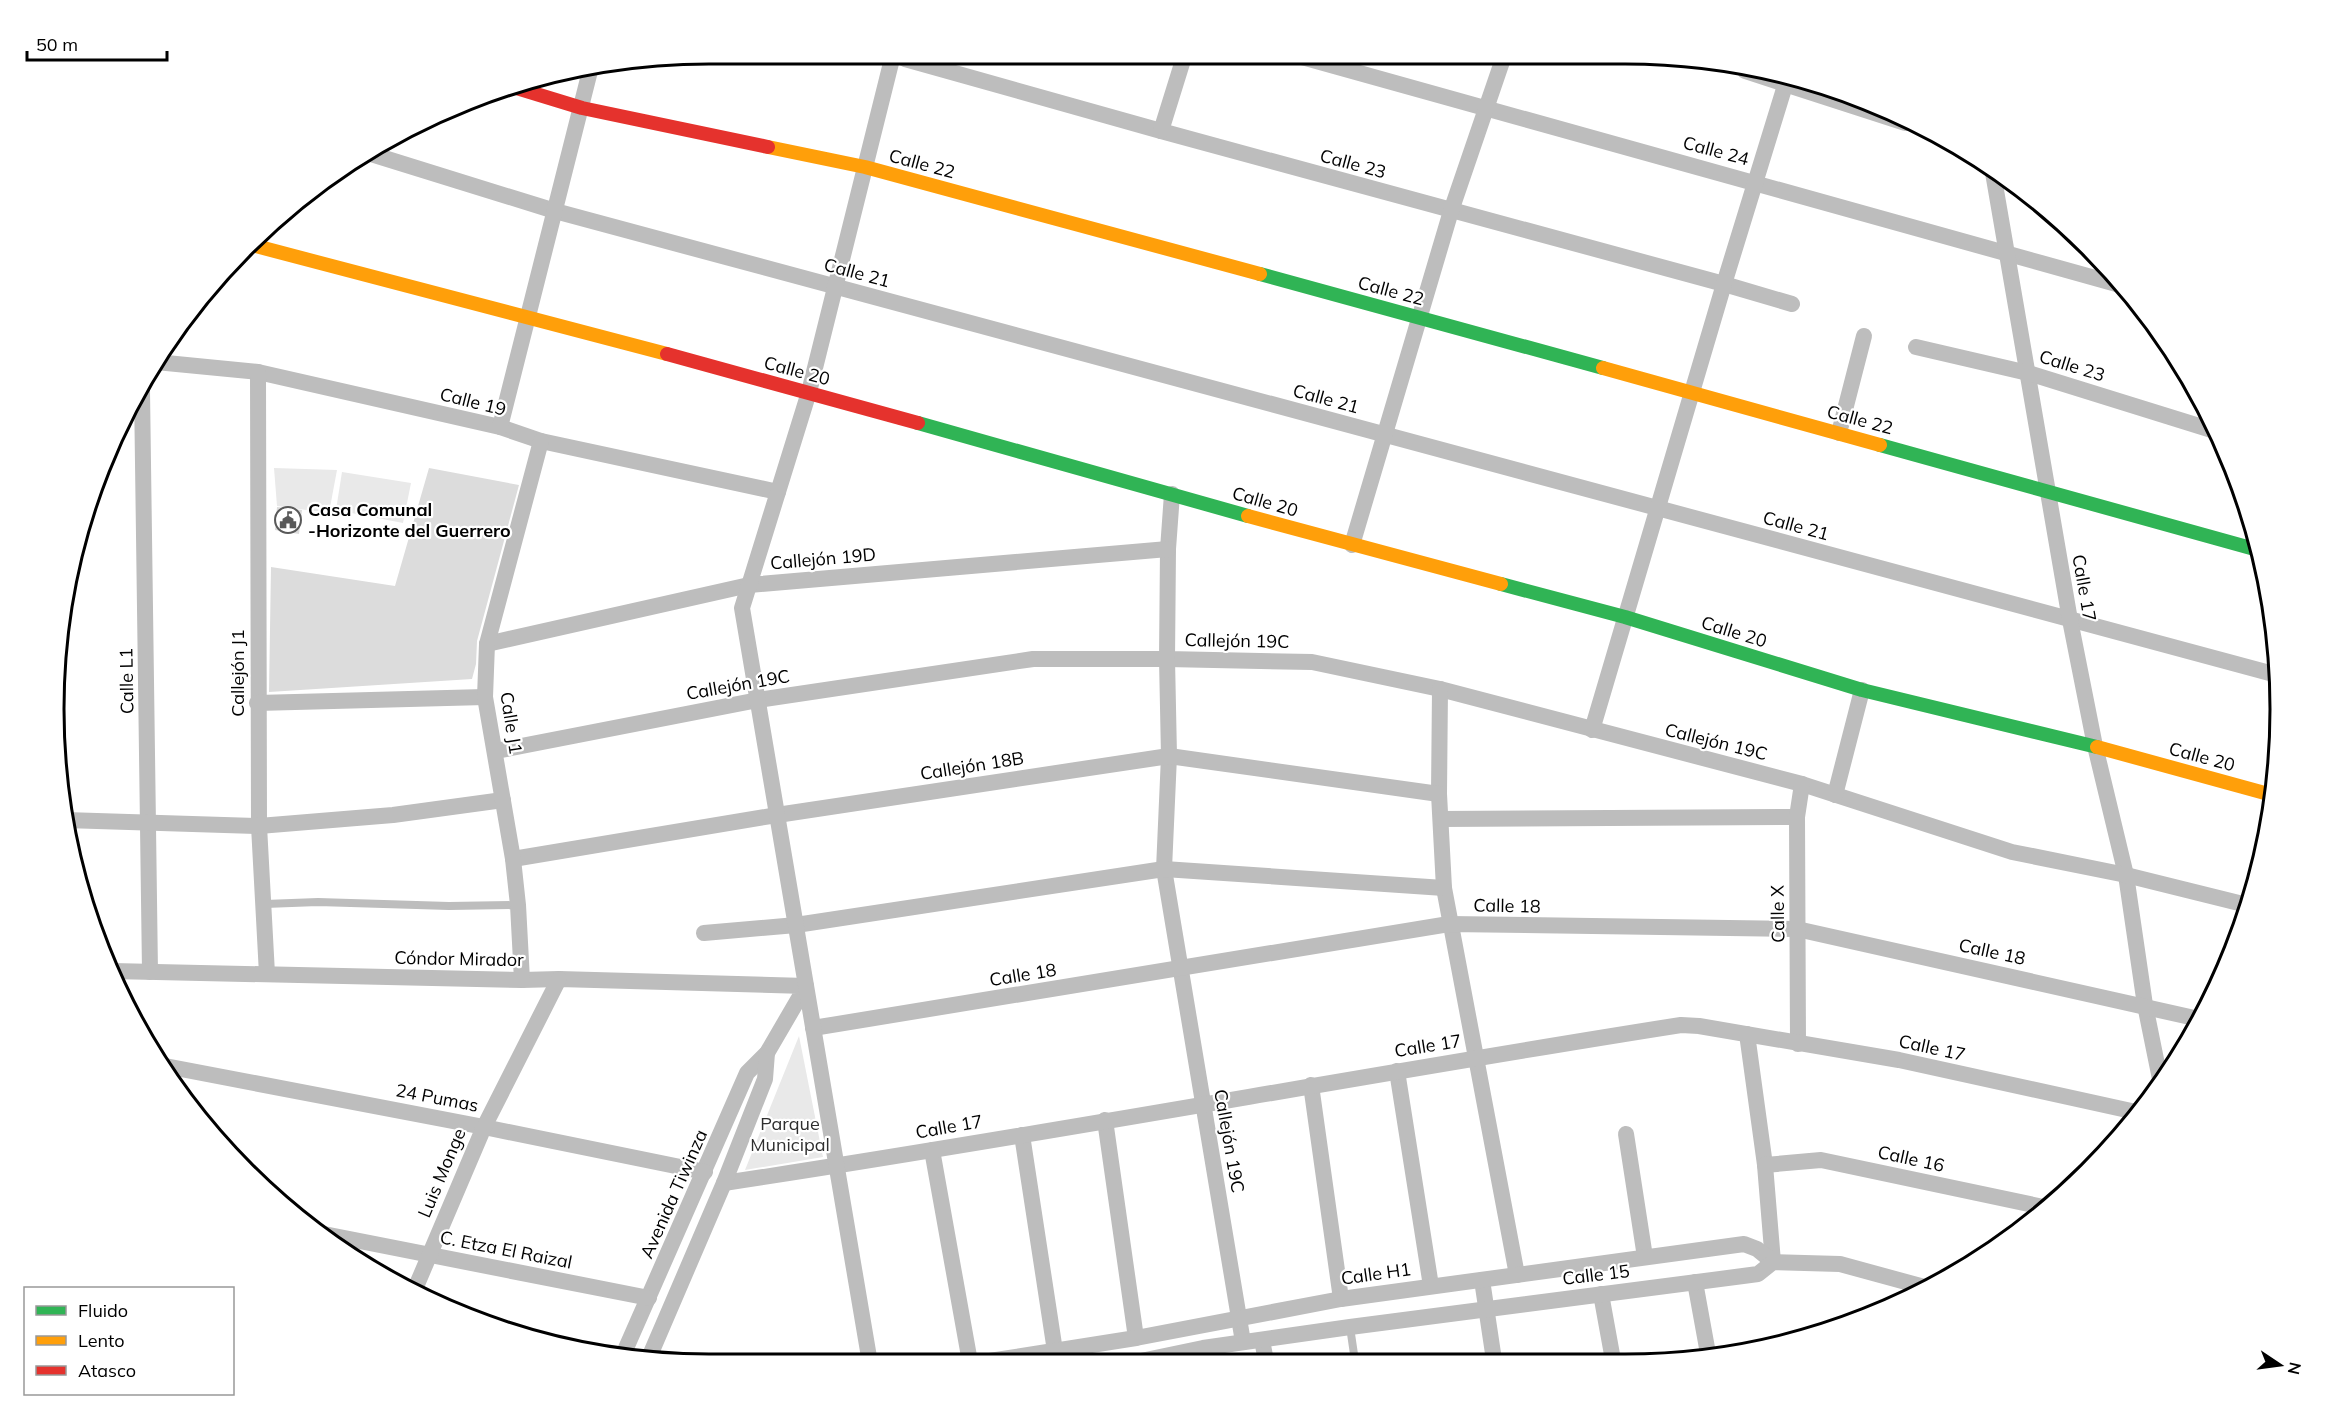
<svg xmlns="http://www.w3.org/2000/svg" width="2334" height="1419" font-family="Mulish,sans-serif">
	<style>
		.green { fill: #e9e9e9 }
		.building { fill: #dcdcdc }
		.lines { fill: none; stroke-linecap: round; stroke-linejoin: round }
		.lane { stroke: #bdbdbd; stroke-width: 8 }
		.street { stroke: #bdbdbd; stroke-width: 16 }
		.fast { stroke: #30b455; stroke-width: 14 }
		.slow { stroke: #ff9f0a; stroke-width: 14 }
		.jam { stroke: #e5322d; stroke-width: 14 }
		.labels { text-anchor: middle; stroke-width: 4.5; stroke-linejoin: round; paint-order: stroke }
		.street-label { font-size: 18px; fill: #000; stroke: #fff }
		.poi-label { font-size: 18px; font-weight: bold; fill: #000; stroke: #fff; text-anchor: start }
		.park-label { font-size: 18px; fill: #2e2e2e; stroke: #fff }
		.rim { fill: none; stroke: #000; stroke-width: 3 }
	</style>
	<rect width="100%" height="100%" fill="#fff"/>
	<!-- green -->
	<g class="green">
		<path d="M274 468 337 470 329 513 277 506Z"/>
		<path d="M342 472 411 483 403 523 336 510Z"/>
		<path d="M799 1036 823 1157 745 1170Z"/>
	</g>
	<!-- building -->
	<g class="building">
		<path d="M429 468 519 485 477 641 476 664 472 679 269 692 271 567 395 586Z"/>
		<path d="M277 507 302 510 299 534 275 530Z"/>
	</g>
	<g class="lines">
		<!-- lane -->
		<g class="lane">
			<path d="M265 904 318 902 449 906 518 905"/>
			<path d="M1350 1327 1355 1361"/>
		</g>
		<!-- street -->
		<g class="street">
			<path d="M1302 57 2120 285"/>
			<path d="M905 59 1161 131 1724 284 1792 304"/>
			<path d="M1745 71 1905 123"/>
			<path d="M1161 131 1184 57"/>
			<path d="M368 153 555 211 2277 675"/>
			<path d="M1992 167 2070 620 2095 746 2126 875 2145 1005 2161 1084"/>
			<path d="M1916 347 2028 373 2215 431"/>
			<path d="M156 362 258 372 500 427 541 441 778 492"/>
			<path d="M258 372 259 826 267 974"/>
			<path d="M142 390 150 972"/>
			<path d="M500 427 591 67"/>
			<path d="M1839 433 1864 336"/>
			<path d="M1172 494 1168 549 1167 659 1312 662 1440 689 1802 784 2012 852 2126 875 2247 905"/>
			<path d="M1352 545 1451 211 1504 56"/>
			<path d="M487 644 749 585 1168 549"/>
			<path d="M1440 689 1439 794 1444 888 1517 1275"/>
			<path d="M257 703 485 697"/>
			<path d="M1592 730 1724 284 1787 79"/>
			<path d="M496 751 758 700 1033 659H1167L1169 756 1164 869 1243 1342"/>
			<path d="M1835 795 1862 690"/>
			<path d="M1441 819 1797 817"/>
			<path d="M65 820 259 826 393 815 503 800"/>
			<path d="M513 859 777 815 1169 756 1439 794"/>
			<path d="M704 933 796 925 1164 869 1444 888"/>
			<path d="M112 971 522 980 559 979 806 986 767 1053 747 1073 623 1355"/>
			<path d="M522 980 518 905 513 859 485 697 487 644 541 441"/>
			<path d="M813 1028 1449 924 1797 929 2199 1019"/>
			<path d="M1747 1034 1765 1165 1773 1262"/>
			<path d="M1798 1044 1797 817 1802 784"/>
			<path d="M160 1065 484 1127 705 1172"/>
			<path d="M1397 1071 1431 1286"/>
			<path d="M1311 1085 1341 1299"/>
			<path d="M1105 1120 1136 1338"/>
			<path d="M1626 1134 1645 1257"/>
			<path d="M1022 1135 1055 1351"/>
			<path d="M932 1150 970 1362"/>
			<path d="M1765 1165 1821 1160 2048 1208"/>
			<path d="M724 1183C1044 1135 1362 1075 1681 1025L1699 1026 1899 1060 2136 1112"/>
			<path d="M319 1233 649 1298"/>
			<path d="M1482 1280 1494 1360"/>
			<path d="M1695 1282 1709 1359"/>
			<path d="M415 1289 484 1127 559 979"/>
			<path d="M1601 1294 1613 1360"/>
			<path d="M1262 1340 1266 1361"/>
			<path d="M648 1360 724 1183 765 1079 767 1053"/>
			<path d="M983 1362 1136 1338 1341 1299 1744 1244 1757 1249 1773 1262"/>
			<path d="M1136 1362 1203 1348 1350 1327 1743 1276 1758 1274 1773 1262 1840 1264 1928 1288"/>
			<path d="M870 1363 742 608 809 392 892 59"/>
		</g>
		<!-- fast -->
		<g class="fast">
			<path d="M1260 274 1603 368"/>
			<path d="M918 423 1248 516"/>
			<path d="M1880 445 2258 550"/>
			<path d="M1501 584 1625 617 1862 690 2097 747"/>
		</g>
		<!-- slow -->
		<g class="slow">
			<path d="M768 147 865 167 1260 274"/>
			<path d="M248 244 667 354"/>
			<path d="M1603 368 1880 445"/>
			<path d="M1248 516 1501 584"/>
			<path d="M2097 747 2272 795"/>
		</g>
		<!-- jam -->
		<g class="jam">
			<path d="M510 86 582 108 768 147"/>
			<path d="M667 354 918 423"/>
		</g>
	</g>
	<!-- icons -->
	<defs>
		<symbol id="civic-ring" viewBox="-11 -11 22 22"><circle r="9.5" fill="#fff" stroke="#595959" stroke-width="1.5"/><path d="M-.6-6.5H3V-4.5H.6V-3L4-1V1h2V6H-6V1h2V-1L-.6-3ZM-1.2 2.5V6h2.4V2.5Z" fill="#595959"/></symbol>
	</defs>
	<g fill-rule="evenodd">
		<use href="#civic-ring" x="273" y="505" width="30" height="30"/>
	</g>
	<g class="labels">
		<!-- street labels -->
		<g class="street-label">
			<text transform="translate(1716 151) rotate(15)" y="6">Calle 24</text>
			<text transform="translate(922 164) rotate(15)" y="6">Calle 22</text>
			<text transform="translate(1353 164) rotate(15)" y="6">Calle 23</text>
			<text transform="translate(857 273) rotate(15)" y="6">Calle 21</text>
			<text transform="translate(1391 291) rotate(15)" y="6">Calle 22</text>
			<text transform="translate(2072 366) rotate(17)" y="6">Calle 23</text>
			<text transform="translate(797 371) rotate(15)" y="6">Calle 20</text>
			<text transform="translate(1326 399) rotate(15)" y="6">Calle 21</text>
			<text transform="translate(473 402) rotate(14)" y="6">Calle 19</text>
			<text transform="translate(1860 420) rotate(15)" y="6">Calle 22</text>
			<text transform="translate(1265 502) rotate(16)" y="6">Calle 20</text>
			<text transform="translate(1796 526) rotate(15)" y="6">Calle 21</text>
			<text transform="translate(823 559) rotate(-5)" y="6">Callejón 19D</text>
			<text transform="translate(2084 588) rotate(80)" y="6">Calle 17</text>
			<text transform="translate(1734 632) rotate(17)" y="6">Calle 20</text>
			<text transform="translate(1237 641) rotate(1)" y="6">Callejón 19C</text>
			<text transform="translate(238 673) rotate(-90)" y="6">Callejón J1</text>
			<text transform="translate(127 681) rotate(-91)" y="6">Calle L1</text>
			<text transform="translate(738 685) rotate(-10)" y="6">Callejón 19C</text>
			<text transform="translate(511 723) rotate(81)" y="6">Calle J1</text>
			<text transform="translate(1716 742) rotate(14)" y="6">Callejón 19C</text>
			<text transform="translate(2202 757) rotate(15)" y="6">Calle 20</text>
			<text transform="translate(972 766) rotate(-9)" y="6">Callejón 18B</text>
			<text transform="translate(1507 906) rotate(1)" y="6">Calle 18</text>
			<text transform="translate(1778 914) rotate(-91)" y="6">Calle X</text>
			<text transform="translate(1992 952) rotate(12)" y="6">Calle 18</text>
			<text transform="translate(459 959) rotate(1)" y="6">Cóndor Mirador</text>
			<text transform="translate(1023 975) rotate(-9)" y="6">Calle 18</text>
			<text transform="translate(1428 1046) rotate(-9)" y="6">Calle 17</text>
			<text transform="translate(1932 1048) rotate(12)" y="6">Calle 17</text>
			<text transform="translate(437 1098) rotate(11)" y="6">24 Pumas</text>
			<text transform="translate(949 1127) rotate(-10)" y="6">Calle 17</text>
			<text transform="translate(1229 1141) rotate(80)" y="6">Callejón 19C</text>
			<text transform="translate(1911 1159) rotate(12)" y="6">Calle 16</text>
			<text transform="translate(442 1173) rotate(-67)" y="6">Luis Monge</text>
			<text transform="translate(674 1194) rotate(-66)" y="6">Avenida Tiwinza</text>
			<text transform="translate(506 1250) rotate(11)" y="6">C. Etza El Raizal</text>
			<text transform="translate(1376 1274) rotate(-8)" y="6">Calle H1</text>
			<text transform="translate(1596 1275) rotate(-7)" y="6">Calle 15</text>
		</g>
		<!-- poi labels -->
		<g class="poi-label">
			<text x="308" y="516">Casa Comunal<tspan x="308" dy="21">-Horizonte del Guerrero</tspan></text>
		</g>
		<!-- park labels -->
		<g class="park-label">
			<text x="790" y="1130">Parque<tspan x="790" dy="21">Municipal</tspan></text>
		</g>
	</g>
	<!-- crop -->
	<path d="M0 0H2334V1419H0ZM709 64H1625A645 645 0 0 1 2270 709V709A645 645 0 0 1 1625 1354H709A645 645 0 0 1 64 709V709A645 645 0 0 1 709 64Z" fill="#fff" fill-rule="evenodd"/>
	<path class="rim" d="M709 64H1625A645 645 0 0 1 2270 709V709A645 645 0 0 1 1625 1354H709A645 645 0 0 1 64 709V709A645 645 0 0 1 709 64Z"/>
	<!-- legend -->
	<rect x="24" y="1287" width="210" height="108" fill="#ffffff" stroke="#999999" stroke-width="1.5"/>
	<rect x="36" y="1306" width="30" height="9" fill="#30b455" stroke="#999999" stroke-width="1.5"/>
	<text x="78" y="1317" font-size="18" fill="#000000">Fluido</text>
	<rect x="36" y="1336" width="30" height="9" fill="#ff9f0a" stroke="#999999" stroke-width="1.5"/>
	<text x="78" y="1347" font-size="18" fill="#000000">Lento</text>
	<rect x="36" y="1366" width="30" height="9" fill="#e5322d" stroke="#999999" stroke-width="1.5"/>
	<text x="78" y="1377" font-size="18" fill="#000000">Atasco</text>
	<!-- north arrow -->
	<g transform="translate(2280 1365) rotate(103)" stroke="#ffffff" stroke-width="4.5" paint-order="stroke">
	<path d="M0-4.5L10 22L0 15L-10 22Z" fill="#000000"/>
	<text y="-9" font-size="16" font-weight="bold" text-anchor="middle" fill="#000000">N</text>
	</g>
	<!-- scale -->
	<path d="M27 51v9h140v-9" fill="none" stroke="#000000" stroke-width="3"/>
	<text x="36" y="51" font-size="18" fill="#000000" stroke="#ffffff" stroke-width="4.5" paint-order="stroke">50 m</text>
</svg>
